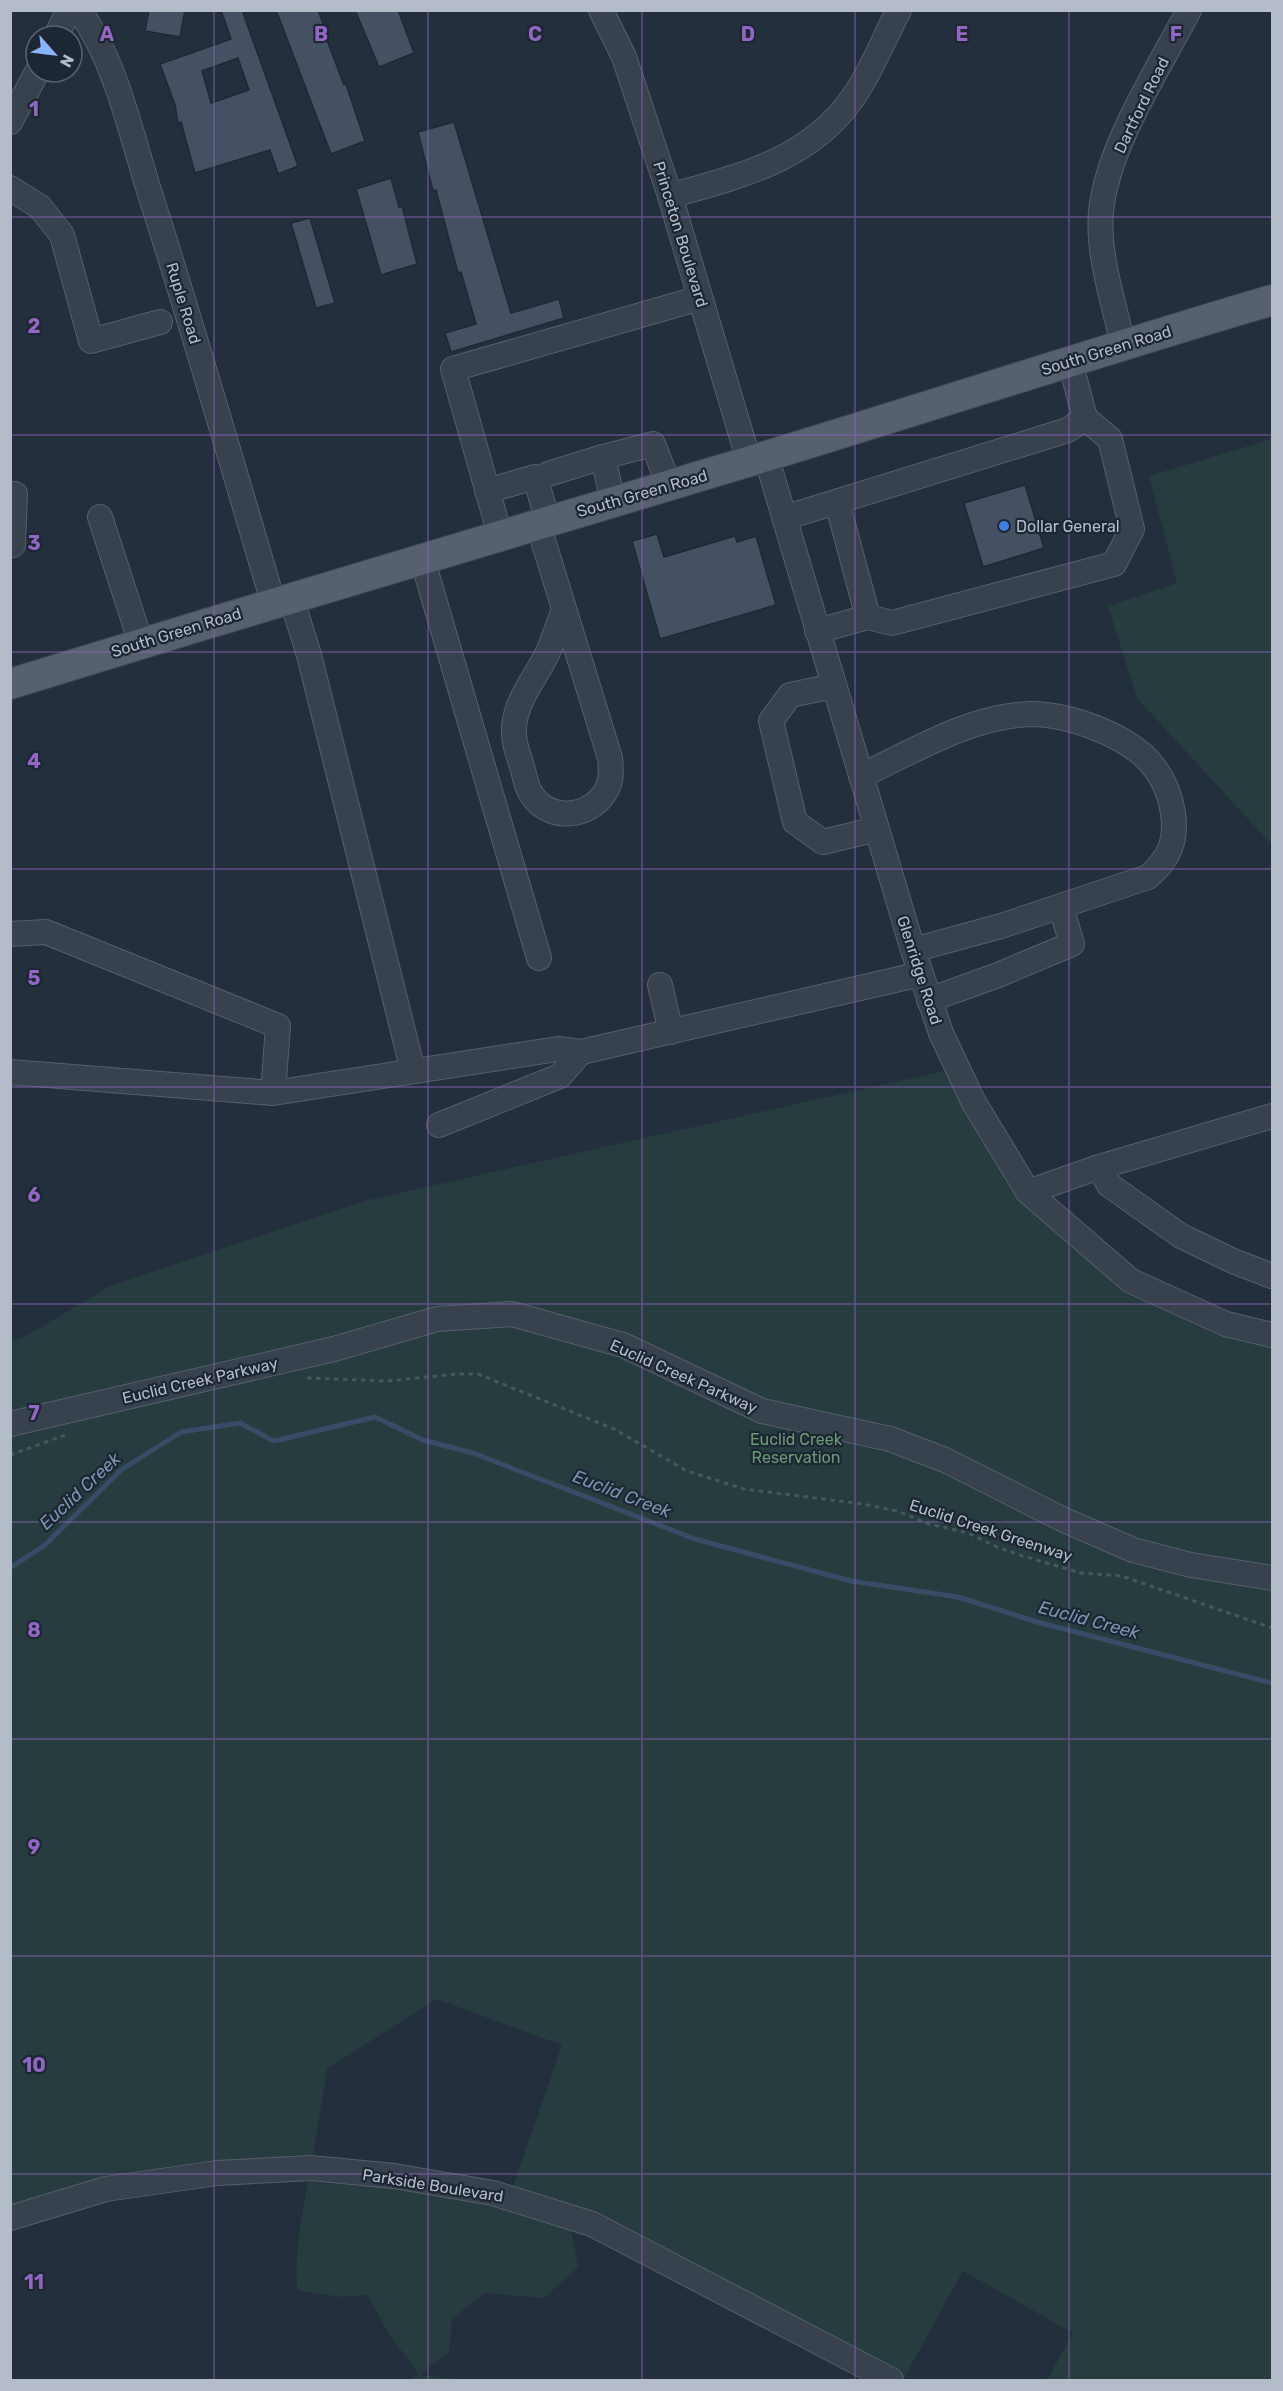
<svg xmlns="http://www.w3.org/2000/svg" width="1283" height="2391" font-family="Rubik,sans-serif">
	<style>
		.green { fill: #263c3f }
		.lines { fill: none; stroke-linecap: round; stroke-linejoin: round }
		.stream { stroke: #394c67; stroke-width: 5 }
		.building { fill: #455162; stroke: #1f2835; stroke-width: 1.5; fill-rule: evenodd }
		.minor-casing { stroke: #565f6c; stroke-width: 26 }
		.major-casing { stroke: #414a57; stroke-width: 32 }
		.path { stroke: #44595c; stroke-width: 3; stroke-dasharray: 4.5 4.5; stroke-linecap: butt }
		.minor { stroke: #38414e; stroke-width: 24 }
		.major { stroke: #56606e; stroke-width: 30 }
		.grid { fill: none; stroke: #9266c3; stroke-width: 1.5; stroke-opacity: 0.55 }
		.shop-dot { fill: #3f7fe0; stroke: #1d2633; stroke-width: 2 }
		.labels { text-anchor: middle; stroke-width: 4.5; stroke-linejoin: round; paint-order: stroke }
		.street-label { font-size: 16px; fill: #b4bcc9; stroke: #1d2633 }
		.poi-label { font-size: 16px; fill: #b4bcc9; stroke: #1d2633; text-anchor: start }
		.park-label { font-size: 16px; fill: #6b9a76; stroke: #1d2633 }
		.water-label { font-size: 18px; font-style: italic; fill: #7c92b1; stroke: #1d2633 }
		.grid-label { font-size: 20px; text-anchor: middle; font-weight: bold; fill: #9266c3; stroke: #1d2633; stroke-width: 4.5; stroke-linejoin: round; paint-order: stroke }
	</style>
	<rect width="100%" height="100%" fill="#242f3e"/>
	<!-- green -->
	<g class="green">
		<path d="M1272 439V845L1137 698 1108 606 1177 583 1149 476Z"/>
		<path d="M957 1068 1028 1192 1174 1301 1272 1321V2380H1047L1073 2333 963 2271 903 2380H891L509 2198 562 2045 436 1999 327 2069 311 2168 217 2173 11 2218V1341L21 1339 110 1286 368 1200Z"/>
		<path d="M308 2182 432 2191 492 2205 571 2228 578 2267 544 2298 485 2293 452 2319 449 2352 420 2375 463 2380H411L419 2374 388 2333 368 2295 341 2297 297 2290C295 2253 301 2218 308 2182Z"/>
	</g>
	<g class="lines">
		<!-- stream -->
		<path class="stream" d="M10 1568 45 1545 121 1470 181 1432 240 1423 274 1441 375 1417 423 1440 473 1453 695 1539 851 1581 958 1597 1037 1622 1272 1683"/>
	</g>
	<!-- building -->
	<g class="building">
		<path d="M149 10H185L180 37 145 31Z"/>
		<path d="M221 10H242L298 166 278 174 270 150 195 173 181 122 178 123 175 105 160 64 231 39ZM238 58 249 90 211 103 202 71Z"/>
		<path d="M276 10H318L327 34 325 35 344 85 346 84 365 141 331 154Z"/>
		<path d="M355 10H398L414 53 379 67Z"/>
		<path d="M454 122 511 313 559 299 564 318 451 352 445 333 476 324 461 272 458 273 436 190 433 191 418 132Z"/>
		<path d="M391 178 399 207 402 206 417 264 381 275 356 189Z"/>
		<path d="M310 218 335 303 316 308 291 223Z"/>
		<path d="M1025 485 1044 548 983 567 964 503Z"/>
		<path d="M657 534 664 557 735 536 737 542 756 536 776 605 660 639 632 541Z"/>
	</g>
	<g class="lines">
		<defs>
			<g id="minor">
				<path d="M79 10C117 63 131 135 151 197 194 331 233 467 273 602"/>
				<path d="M601 10 624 57 670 196 749 461"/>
				<path d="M56 36 69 10"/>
				<path d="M10 122 37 72"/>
				<path d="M10 188 40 207 62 235 91 341 160 322"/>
				<path d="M670 196C740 176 811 160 854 96 872 70 884 38 899 10"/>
				<path d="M1123 344C1114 304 1097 253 1101 212 1107 147 1159 68 1189 10"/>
				<path d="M766 456 913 950 941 1033 973 1101 1028 1192 1131 1281 1226 1324 1272 1335"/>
				<path d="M603 457 653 444 669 485"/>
				<path d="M548 474 603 457 613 502"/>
				<path d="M487 491 535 477 548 521"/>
				<path d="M10 494H15L13 545H10"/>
				<path d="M100 517 141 643"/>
				<path d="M784 518 1068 430 1085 418 1070 361"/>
				<path d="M538 524 610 758C611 769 612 779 607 789 591 820 545 823 529 790 525 782 524 772 521 763 517 751 513 740 514 727 516 699 537 676 548 652 554 638 559 623 564 609"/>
				<path d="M500 535 453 369 700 298"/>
				<path d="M422 558 539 958"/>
				<path d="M291 597 309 655 413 1071"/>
				<path d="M868 617 892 623 1114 564 1132 529 1110 439 1085 418"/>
				<path d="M817 631 868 617 837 502"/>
				<path d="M834 686 790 695 771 721 795 822 823 842 877 829"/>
				<path d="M861 776C914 751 970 716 1031 714 1068 714 1123 734 1148 760 1162 775 1170 794 1173 813 1177 841 1169 859 1148 877L1001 926 913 950"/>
				<path d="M10 934 46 932 278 1026 273 1093"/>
				<path d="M660 985 671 1032"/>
				<path d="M929 1000 998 975 1072 944 1061 907"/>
				<path d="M10 1072 273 1093 558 1049 581 1052 921 974"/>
				<path d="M439 1125 560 1076 581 1052"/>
				<path d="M1099 1167 1109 1185 1181 1236 1233 1261 1272 1276"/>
				<path d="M1028 1192 1096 1168 1272 1116"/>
				<path d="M10 1424 334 1349 437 1319 512 1314 623 1345 762 1411 890 1439 945 1460 1062 1519 1133 1550 1191 1565 1272 1578"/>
				<path d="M10 2218 106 2189 217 2173 311 2168 394 2176 493 2193 592 2224 891 2380"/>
			</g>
			<path id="major" d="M10 684C255 608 501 536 747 462 922 409 1096 352 1272 300"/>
		</defs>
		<!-- minor casing -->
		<use href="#minor" class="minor-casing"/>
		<!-- major casing -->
		<use href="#major" class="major-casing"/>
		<!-- path -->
		<g class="path">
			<path d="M307 1378 388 1381 456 1374H478L614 1429 687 1471 744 1489 863 1504 897 1511 929 1524 968 1533 997 1547 1023 1556 1081 1573 1122 1576 1272 1628"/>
			<path d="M10 1455 68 1434"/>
		</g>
		<!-- minor -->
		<use href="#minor" class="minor"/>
		<!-- major -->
		<use href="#major" class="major"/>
	</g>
	<!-- grid -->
	<path class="grid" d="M214 10V2380M428 10V2380M642 10V2380M855 10V2380M1069 10V2380M10 217H1272M10 435H1272M10 652H1272M10 869H1272M10 1087H1272M10 1304H1272M10 1522H1272M10 1739H1272M10 1956H1272M10 2174H1272"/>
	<!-- markers -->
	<circle class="shop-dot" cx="1004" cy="526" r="6"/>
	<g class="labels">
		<!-- street labels -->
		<g class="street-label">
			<text transform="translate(1141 105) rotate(-64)" y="6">Dartford Road</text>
			<text transform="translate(681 234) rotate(73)" y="6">Princeton Boulevard</text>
			<text transform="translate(184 303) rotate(73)" y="6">Ruple Road</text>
			<text transform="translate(1106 350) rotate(-17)" y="6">South Green Road</text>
			<text transform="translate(642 493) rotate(-16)" y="6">South Green Road</text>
			<text transform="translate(176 632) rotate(-17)" y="6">South Green Road</text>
			<text transform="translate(920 970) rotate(72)" y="6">Glenridge Road</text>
			<text transform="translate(684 1376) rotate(24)" y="6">Euclid Creek Parkway</text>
			<text transform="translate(200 1380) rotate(-13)" y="6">Euclid Creek Parkway</text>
			<text transform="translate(991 1530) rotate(18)" y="6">Euclid Creek Greenway</text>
			<text transform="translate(433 2185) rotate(9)" y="6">Parkside Boulevard</text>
		</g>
		<!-- poi labels -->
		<g class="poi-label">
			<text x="1016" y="532">Dollar General</text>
		</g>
		<!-- park labels -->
		<g class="park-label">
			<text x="796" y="1445">Euclid Creek<tspan x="796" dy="18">Reservation</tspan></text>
		</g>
		<!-- water labels -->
		<g class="water-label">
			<text transform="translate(80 1491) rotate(-43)" y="6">Euclid Creek</text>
			<text transform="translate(622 1494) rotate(21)" y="6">Euclid Creek</text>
			<text transform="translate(1089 1620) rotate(15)" y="6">Euclid Creek</text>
		</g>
	</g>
	<g class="grid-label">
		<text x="107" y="41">A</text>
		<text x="321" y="41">B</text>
		<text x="535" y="41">C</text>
		<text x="748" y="41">D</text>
		<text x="962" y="41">E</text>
		<text x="1176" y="41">F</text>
		<text x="34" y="116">1</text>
		<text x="34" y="333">2</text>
		<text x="34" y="550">3</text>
		<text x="34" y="768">4</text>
		<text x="34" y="985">5</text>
		<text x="34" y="1202">6</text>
		<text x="34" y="1420">7</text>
		<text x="34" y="1637">8</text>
		<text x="34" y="1854">9</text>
		<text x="34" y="2072">10</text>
		<text x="34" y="2289">11</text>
	</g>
	<!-- border -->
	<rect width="1283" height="2391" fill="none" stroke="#b4bcc9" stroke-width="24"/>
	<!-- north arrow -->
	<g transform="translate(54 54) rotate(118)"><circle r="28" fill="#1d2633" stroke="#59626f" stroke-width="1.5"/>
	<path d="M0-4.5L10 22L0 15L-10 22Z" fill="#8ab4f8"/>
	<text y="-9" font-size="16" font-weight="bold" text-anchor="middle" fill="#b4bcc9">N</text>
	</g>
</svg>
